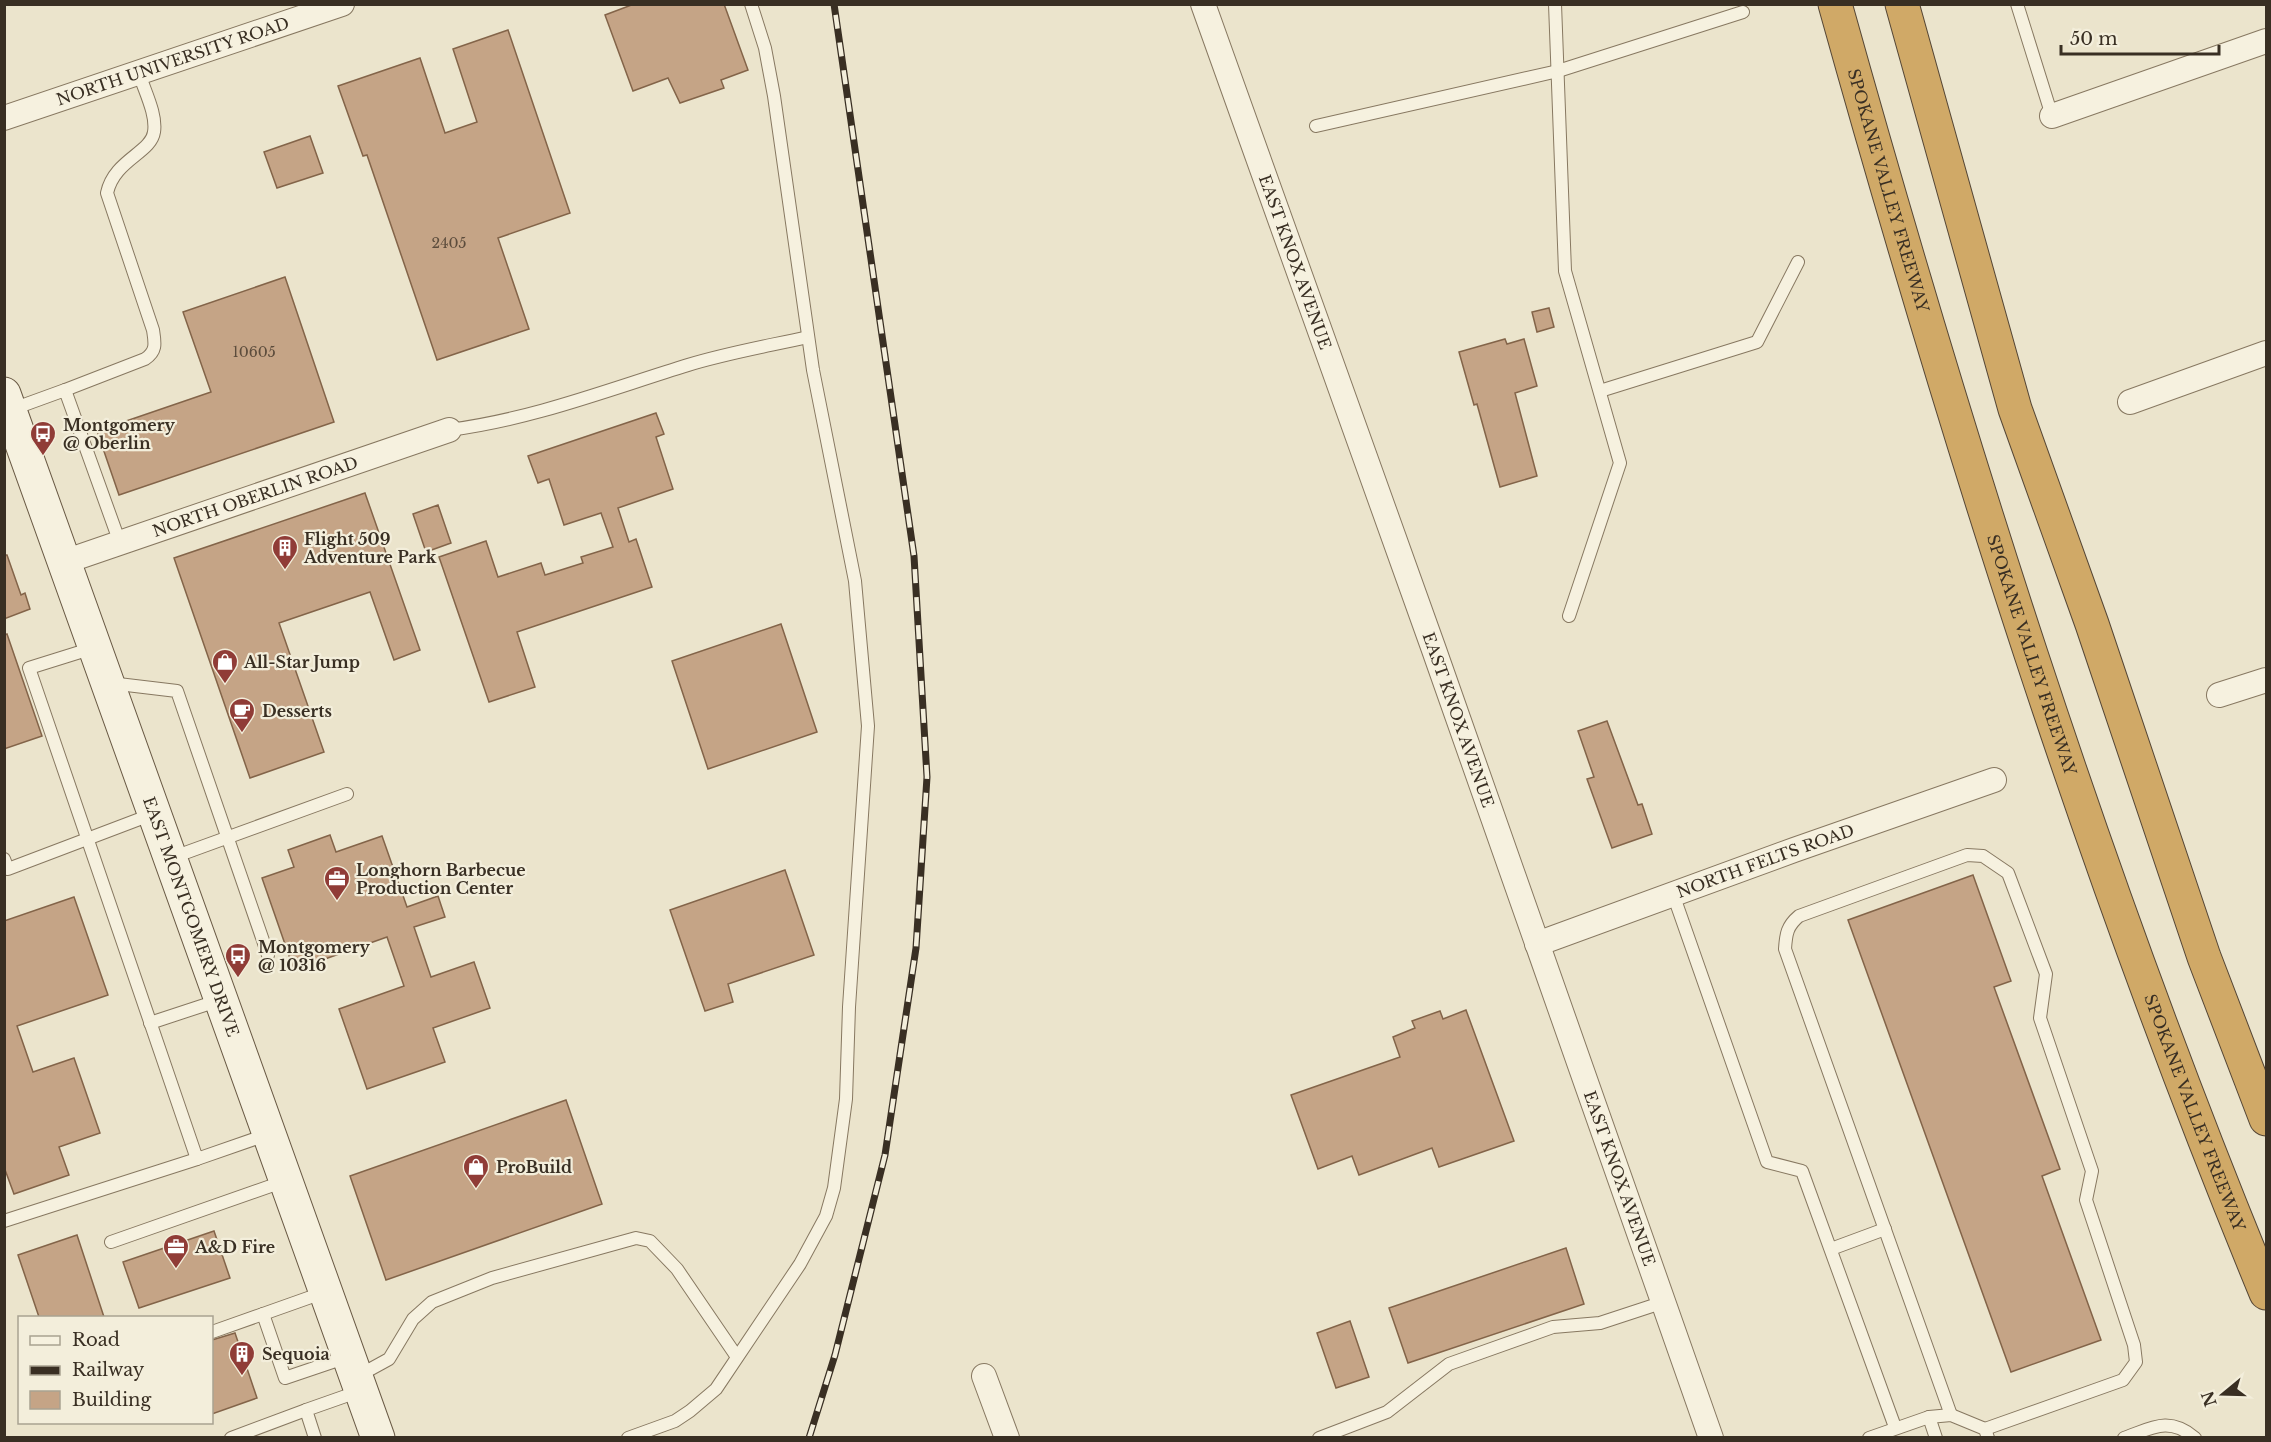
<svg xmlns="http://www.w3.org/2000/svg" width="2271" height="1442" font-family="'Libre Baskerville',serif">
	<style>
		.building { fill: #c5a486; stroke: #836449; stroke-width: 1.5 }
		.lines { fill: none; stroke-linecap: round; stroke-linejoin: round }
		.service-casing { stroke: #877861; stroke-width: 14 }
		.minor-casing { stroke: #877861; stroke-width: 26 }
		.secondary-casing { stroke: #695944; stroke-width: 35 }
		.motorway-casing { stroke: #554635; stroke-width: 35 }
		.service { stroke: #f6f1df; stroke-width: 12 }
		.minor { stroke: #f6f1df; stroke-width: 24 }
		.secondary { stroke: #f6f1df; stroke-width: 33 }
		.motorway { stroke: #d0a967; stroke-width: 33 }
		.rail-casing { stroke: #392f23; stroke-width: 7 }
		.rail { stroke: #f3eedb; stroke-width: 4.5; stroke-dasharray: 14; stroke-linecap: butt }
		.labels { text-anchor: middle; stroke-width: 4.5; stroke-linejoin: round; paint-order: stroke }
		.number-label { font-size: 14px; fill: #5c4c3c }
		.street-label { font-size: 16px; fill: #392f23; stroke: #f3eedb }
		.poi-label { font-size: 16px; font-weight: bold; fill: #392f23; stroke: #f3eedb; text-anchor: start }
	</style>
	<rect width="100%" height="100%" fill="#ebe4cc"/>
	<!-- building -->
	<g class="building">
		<path d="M634 4H724L748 70 721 80 724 88 680 103 668 78 633 91 605 15Z"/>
		<path d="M508 30 570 213 498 238 529 329 437 360 367 155 363 156 338 86 420 58 445 133 477 122 453 49Z"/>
		<path d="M310 136 323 173 277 188 264 152Z"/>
		<path d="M285 277 334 422 119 495 97 431 211 392 183 312Z"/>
		<path d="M1549 308 1554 327 1537 332 1532 312Z"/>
		<path d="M1505 339 1507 344 1524 339 1537 386 1515 393 1537 476 1500 487 1477 404 1474 405 1459 352Z"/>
		<path d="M656 413 664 434 656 437 673 489 618 508 629 542 636 539 652 587 517 632 535 687 489 702 439 557 486 541 498 577 541 563 545 575 583 563 581 557 613 547 601 513 564 525 549 479 538 483 528 456Z"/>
		<path d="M365 493 420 650 394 660 370 592 279 623 324 752 250 778 174 558Z"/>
		<path d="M438 505 451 543 426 552 413 514Z"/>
		<path d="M4 555H7L21 595 25 593 30 609 4 619Z"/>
		<path d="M781 624 817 732 708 769 672 661Z"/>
		<path d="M7 634 42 736 4 749V635Z"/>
		<path d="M1607 721 1638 805 1642 804 1652 834 1612 848 1587 779 1594 777 1578 731Z"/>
		<path d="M330 835 336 852 382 836 407 907 438 896 445 917 414 927 431 977 474 962 490 1008 433 1028 445 1062 367 1089 339 1009 404 986 387 937 294 970 262 878 294 867 288 850Z"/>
		<path d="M785 870 814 955 728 984 733 1002 705 1011 670 910Z"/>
		<path d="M1973 875 2011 981 1994 987 2060 1169 2042 1176 2101 1340 2011 1372 1848 920Z"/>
		<path d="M74 897 108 995 17 1026 33 1072 74 1058 100 1133 59 1147 69 1175 14 1194 4 1167V921Z"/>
		<path d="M1466 1010 1514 1141 1439 1167 1432 1148 1359 1175 1352 1156 1318 1169 1291 1095 1400 1057 1393 1037 1415 1028 1412 1021 1440 1011 1443 1019Z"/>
		<path d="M566 1100 602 1204 386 1280 350 1176Z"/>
		<path d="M214 1231 230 1278 139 1308 123 1262Z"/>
		<path d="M77 1235 104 1317H39L18 1255Z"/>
		<path d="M1566 1248 1584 1304 1408 1363 1389 1308Z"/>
		<path d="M1350 1321 1369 1377 1336 1388 1317 1333Z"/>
		<path d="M235 1333 257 1398 212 1414V1340Z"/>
	</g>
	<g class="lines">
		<defs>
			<g id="service">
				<path d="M1555 4 1565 271 1620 463 1569 616"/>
				<path d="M2017 4 2052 116"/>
				<path d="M1316 126 1558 71 1743 12"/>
				<path d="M65 390 145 359C157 351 155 343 153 330L107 193C114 160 151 153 154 132 157 114 144 90 139 73"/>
				<path d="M1600 391 1757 342 1798 262"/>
				<path d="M10 410 65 390 120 543"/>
				<path d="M449 430C533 419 607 390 688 365 727 353 768 346 808 337"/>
				<path d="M93 648 29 668 197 1159 269 1134"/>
				<path d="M110 683 177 691 268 955"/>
				<path d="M171 858 347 794"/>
				<path d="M4 859 8 869 153 814"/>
				<path d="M1673 894 1767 1162 1802 1171 1895 1427"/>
				<path d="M150 1023 220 1000"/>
				<path d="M4 1221 197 1159"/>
				<path d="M111 1242 285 1181"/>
				<path d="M1831 1249 1885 1229"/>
				<path d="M325 1292 263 1314 285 1378 347 1357"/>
				<path d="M212 1332 263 1314"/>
				<path d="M358 1376 389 1359 413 1319 432 1302 492 1278 636 1238 650 1241 677 1269 737 1357"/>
				<path d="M1951 1415 1785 949C1786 934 1787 926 1799 916L1967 855 1983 856 2008 873 2046 974 2040 1018 2092 1171 2086 1200 2134 1345 2136 1362 2123 1380 1985 1429"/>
				<path d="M1929 1417 1936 1438"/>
				<path d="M231 1438 306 1410"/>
				<path d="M315 1438 306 1410 360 1391"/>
				<path d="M628 1438 675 1421 690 1411 716 1389 800 1264 826 1216 834 1188 846 1099 849 1007 868 726 855 581 813 370 774 96 765 48 751 4"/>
				<path d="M1319 1438 1387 1412 1449 1364 1553 1327 1600 1323 1664 1302"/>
				<path d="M1869 1438 1929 1417 1951 1415 1985 1429 1988 1438"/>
				<path d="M2124 1438C2152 1428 2169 1416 2195 1438"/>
			</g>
			<g id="minor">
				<path id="s1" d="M1203 4 1433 647 1711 1438"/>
				<path d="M2052 116 2266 41"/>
				<path id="s2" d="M4 118 342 4"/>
				<path d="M2130 402 2266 353"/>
				<path id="s3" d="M64 562 449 430"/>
				<path d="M2219 695 2266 680"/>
				<path id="s4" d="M1537 944 1794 850 1994 780"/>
				<path d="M984 1376 1007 1438"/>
			</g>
			<g id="secondary">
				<path id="s5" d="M4 394 378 1438"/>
			</g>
			<g id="motorway">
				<path id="s6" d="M1835 4C1957 441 2093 874 2266 1293"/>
				<path d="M1902 4 2015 409 2092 624 2204 957 2266 1119"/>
			</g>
		</defs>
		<!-- service casing -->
		<use href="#service" class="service-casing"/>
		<!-- minor casing -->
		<use href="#minor" class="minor-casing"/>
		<!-- secondary casing -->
		<use href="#secondary" class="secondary-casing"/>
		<!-- motorway casing -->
		<use href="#motorway" class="motorway-casing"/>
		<!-- service -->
		<use href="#service" class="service"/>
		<!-- minor -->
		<use href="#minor" class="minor"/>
		<!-- secondary -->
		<use href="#secondary" class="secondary"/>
		<!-- motorway -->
		<use href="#motorway" class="motorway"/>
		<defs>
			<path id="rail" d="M809 1438 835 1355 885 1155 916 948 927 777 914 556 834 4"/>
		</defs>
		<!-- rail casing -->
		<use href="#rail" class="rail-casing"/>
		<!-- rail -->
		<use href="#rail" class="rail"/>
	</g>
	<!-- icons -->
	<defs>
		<symbol id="bus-pin" viewBox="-11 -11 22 30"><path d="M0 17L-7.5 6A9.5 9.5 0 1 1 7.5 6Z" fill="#903c37" stroke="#f3eedb"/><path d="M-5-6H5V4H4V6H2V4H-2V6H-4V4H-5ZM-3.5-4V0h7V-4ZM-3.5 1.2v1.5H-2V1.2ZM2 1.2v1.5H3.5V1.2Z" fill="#fff"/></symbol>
		<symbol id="building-pin" viewBox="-11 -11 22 30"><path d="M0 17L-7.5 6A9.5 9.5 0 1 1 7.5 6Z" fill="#903c37" stroke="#f3eedb"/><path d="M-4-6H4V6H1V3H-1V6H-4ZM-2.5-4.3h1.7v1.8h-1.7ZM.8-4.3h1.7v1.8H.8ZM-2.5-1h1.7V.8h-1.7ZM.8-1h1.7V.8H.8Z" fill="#fff"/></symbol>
		<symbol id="shop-pin" viewBox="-11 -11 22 30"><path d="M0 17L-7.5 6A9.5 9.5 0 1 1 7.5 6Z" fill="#903c37" stroke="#f3eedb"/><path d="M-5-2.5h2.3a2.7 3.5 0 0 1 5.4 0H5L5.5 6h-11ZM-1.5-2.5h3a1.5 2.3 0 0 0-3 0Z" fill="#fff"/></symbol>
		<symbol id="cafe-pin" viewBox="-11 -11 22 30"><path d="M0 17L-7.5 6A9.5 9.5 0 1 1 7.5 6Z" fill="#903c37" stroke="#f3eedb"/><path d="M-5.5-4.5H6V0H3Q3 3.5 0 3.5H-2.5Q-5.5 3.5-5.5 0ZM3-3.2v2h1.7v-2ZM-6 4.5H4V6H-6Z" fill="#fff"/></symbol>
		<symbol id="office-pin" viewBox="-11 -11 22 30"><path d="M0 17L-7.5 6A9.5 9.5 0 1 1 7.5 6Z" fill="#903c37" stroke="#f3eedb"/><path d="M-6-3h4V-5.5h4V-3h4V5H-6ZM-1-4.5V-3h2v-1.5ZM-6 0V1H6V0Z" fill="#fff"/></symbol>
	</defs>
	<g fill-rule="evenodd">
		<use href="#bus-pin" x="28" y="419" width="30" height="40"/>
		<use href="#building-pin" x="270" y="533" width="30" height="40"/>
		<use href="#shop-pin" x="210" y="647" width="30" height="40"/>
		<use href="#cafe-pin" x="227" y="696" width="30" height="40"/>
		<use href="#office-pin" x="322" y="864" width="30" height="40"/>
		<use href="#bus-pin" x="223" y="941" width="30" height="40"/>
		<use href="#shop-pin" x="461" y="1152" width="30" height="40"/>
		<use href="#office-pin" x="161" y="1232" width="30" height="40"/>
		<use href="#building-pin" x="227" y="1339" width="30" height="40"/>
	</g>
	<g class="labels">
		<!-- number labels -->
		<g class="number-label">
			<text x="449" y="248">2405</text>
			<text x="254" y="357">10605</text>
		</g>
		<!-- street labels -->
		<g class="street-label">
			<text dy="6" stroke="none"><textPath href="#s2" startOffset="178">NORTH UNIVERSITY ROAD</textPath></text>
			<text dy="6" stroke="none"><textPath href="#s6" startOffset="194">SPOKANE VALLEY FREEWAY</textPath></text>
			<text dy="6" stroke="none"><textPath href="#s1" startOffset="274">EAST KNOX AVENUE</textPath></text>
			<text dy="6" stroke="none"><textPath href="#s3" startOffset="202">NORTH OBERLIN ROAD</textPath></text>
			<text dy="6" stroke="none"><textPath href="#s6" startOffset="680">SPOKANE VALLEY FREEWAY</textPath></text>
			<text dy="6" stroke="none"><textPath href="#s1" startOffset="760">EAST KNOX AVENUE</textPath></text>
			<text dy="6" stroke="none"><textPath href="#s4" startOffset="243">NORTH FELTS ROAD</textPath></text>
			<text dy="6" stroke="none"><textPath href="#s5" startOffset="555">EAST MONTGOMERY DRIVE</textPath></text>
			<text dy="6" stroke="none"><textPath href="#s6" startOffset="1166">SPOKANE VALLEY FREEWAY</textPath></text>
			<text dy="6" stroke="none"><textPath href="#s1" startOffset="1246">EAST KNOX AVENUE</textPath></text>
		</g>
		<!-- poi labels -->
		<g class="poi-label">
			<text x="63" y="431">Montgomery<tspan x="63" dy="18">@ Oberlin</tspan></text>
			<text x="304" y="545">Flight 509<tspan x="304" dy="18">Adventure Park</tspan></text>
			<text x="244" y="668">All-Star Jump</text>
			<text x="262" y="717">Desserts</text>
			<text x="356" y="876">Longhorn Barbecue<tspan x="356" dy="18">Production Center</tspan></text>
			<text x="258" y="953">Montgomery<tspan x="258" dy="18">@ 10316</tspan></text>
			<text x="496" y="1173">ProBuild</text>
			<text x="195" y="1253">A&amp;D Fire</text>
			<text x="262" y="1360">Sequoia</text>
		</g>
	</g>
	<!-- border -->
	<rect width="2271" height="1442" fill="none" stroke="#392f23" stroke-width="12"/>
	<!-- legend -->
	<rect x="18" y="1316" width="195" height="108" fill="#f3eedb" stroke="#a9a291" stroke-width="1.5"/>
	<rect x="30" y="1336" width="30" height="9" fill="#f6f1df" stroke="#a9a291" stroke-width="1.5"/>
	<text x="72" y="1346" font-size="18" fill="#392f23">Road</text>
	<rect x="30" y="1366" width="30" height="9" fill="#392f23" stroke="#a9a291" stroke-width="1.5"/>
	<text x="72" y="1376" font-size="18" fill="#392f23">Railway</text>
	<rect x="30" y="1391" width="30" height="18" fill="#c5a486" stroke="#a9a291" stroke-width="1.5"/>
	<text x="72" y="1406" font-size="18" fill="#392f23">Building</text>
	<!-- north arrow -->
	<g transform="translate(2223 1394) rotate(251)" stroke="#f3eedb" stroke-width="4.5" paint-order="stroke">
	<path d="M0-4.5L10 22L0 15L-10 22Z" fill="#392f23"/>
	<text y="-9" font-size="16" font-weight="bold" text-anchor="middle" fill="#392f23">N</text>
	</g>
	<!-- scale -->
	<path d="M2061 45v9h158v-9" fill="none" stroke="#392f23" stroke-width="3"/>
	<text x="2070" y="45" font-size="18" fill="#392f23" stroke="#f3eedb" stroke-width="4.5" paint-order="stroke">50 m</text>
</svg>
